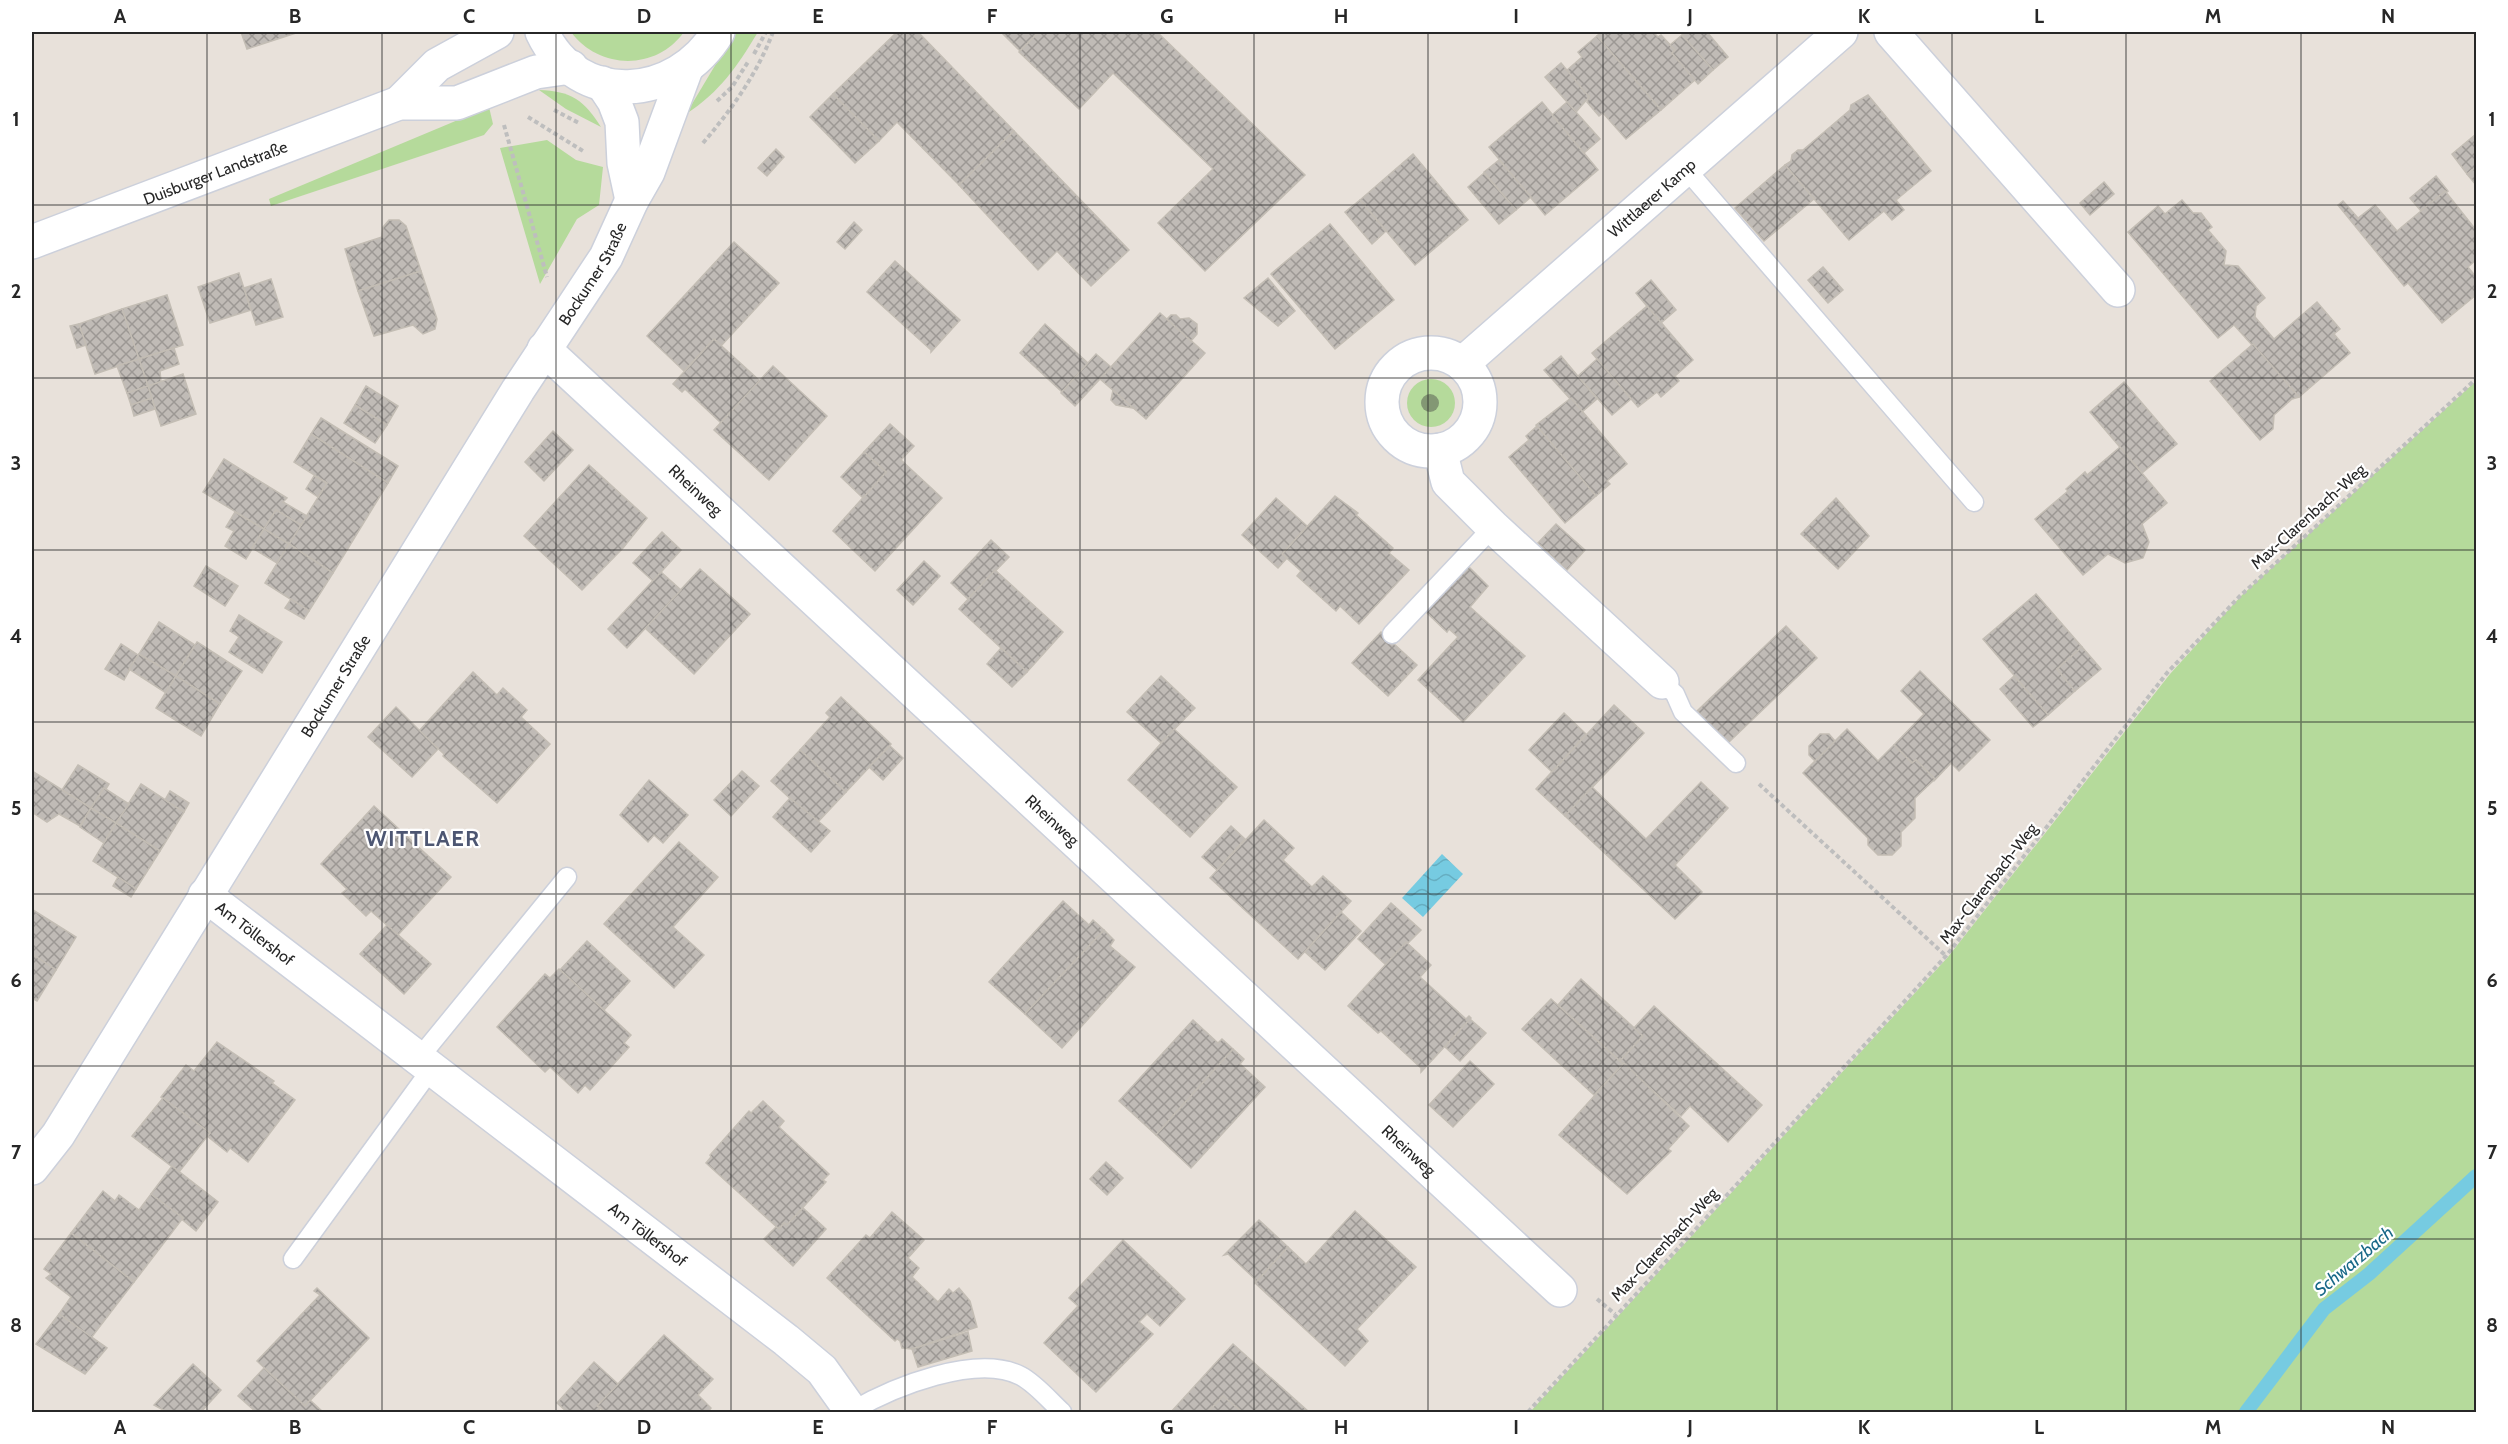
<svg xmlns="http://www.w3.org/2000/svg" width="2508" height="1444" font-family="Cabin,sans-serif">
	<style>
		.grass { fill: #b5da9b }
		.water { fill: url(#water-waves) }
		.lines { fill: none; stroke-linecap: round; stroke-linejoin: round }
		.stream { stroke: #76cbe1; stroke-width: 14 }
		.building { fill: url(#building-cross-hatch); stroke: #c3bdb4; stroke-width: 1.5 }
		.service-casing { stroke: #ccd0db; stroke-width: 21 }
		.minor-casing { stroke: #ccd0db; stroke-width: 36 }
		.secondary-casing { stroke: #ccd0db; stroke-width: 36 }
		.path { stroke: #bebebe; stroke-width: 4; stroke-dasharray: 4.5 3; stroke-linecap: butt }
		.service { stroke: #fff; stroke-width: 18 }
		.minor { stroke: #fff; stroke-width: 33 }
		.secondary { stroke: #fff; stroke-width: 33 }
		.tree { fill: #839774 }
		.grid { fill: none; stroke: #272727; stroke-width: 1.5; stroke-opacity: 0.55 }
		.labels { text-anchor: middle; stroke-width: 4.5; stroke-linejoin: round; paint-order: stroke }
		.street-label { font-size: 16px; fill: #272727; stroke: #fff }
		.water-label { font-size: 18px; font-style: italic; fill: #1a6988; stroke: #fff }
		.district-label { font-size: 22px; font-weight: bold; letter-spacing: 1.5px; fill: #4d5672; stroke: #fff }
		.neatline { fill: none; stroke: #272727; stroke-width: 2 }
		.grid-label { font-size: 20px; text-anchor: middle; font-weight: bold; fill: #272727 }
	</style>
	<defs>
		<pattern id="water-waves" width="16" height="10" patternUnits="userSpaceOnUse" patternTransform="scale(1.5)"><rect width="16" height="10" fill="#76cbe1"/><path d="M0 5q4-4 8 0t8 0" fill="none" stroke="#66aec1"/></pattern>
		<pattern id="building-cross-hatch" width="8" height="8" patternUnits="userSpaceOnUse" patternTransform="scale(1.5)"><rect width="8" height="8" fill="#c0bbb6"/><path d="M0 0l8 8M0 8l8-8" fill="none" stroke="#9c9894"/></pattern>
	</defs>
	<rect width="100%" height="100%" fill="#e8e1da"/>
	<!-- grass -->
	<g class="grass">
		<path d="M571 32H684C656 71 599 70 571 32Z"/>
		<path d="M735 32H758C738 65 720 92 686 114Z"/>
		<path d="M539 90C571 91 584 100 601 127L566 109Z"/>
		<path d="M489 107 493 124 484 135 271 206 269 199Z"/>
		<path d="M547 140 576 160 603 167 599 205 577 219 540 284 500 148Z"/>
		<circle cx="1431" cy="403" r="24"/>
		<path d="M2476 381V1412H1530L1948 957 2170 674 2241 596Z"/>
	</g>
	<!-- water -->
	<path class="water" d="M1442 854 1463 874 1423 917 1402 898Z"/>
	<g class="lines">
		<!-- stream -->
		<path class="stream" d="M2246 1412 2324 1309 2369 1274 2476 1176"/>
	</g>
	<!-- building -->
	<g class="building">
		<path d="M241 32H299L247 49Z"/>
		<path d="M897 32H918L1014 131 959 185 897 122 879 141 833 94Z"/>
		<path d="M1001 32H1039L1020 51Z"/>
		<path d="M1039 32H1157L1305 175 1205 271 1158 223 1213 169 1113 73 1079 109 1019 52Z"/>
		<path d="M1601 32H1653L1658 37 1661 35 1675 50 1672 53 1696 79 1661 110 1597 36Z"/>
		<path d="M1686 32H1707L1728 57 1713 70 1682 35Z"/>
		<path d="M1682 35 1713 70 1698 84 1672 53 1675 50 1670 45Z"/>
		<path d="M1597 36 1661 110 1626 139 1603 113 1599 116 1587 102 1589 97 1566 71 1582 57 1578 52Z"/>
		<path d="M1561 63 1589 97 1576 112 1545 77Z"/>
		<path d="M833 94 879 141 855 163 810 117Z"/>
		<path d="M1868 95 1931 171 1896 200 1904 210 1892 220 1884 211 1849 240 1785 165 1791 161 1792 155 1798 150H1803L1850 110 1851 105Z"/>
		<path d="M1542 102 1598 170 1545 215 1489 147Z"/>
		<path d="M1567 102 1600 139 1584 153 1552 115Z"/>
		<path d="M1014 131 1129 250 1091 286 1057 251 1038 270 959 185Z"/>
		<path d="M2476 134V167L2467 174 2452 154Z"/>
		<path d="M776 149 784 157 767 176 758 168Z"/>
		<path d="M1413 154 1468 220 1415 265 1360 200Z"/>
		<path d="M1499 160 1531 197 1516 210 1484 172Z"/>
		<path d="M1785 165 1814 199 1764 241 1735 208Z"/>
		<path d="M2476 167V185L2467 174Z"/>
		<path d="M1484 173 1516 210 1499 224 1468 187Z"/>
		<path d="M2436 176 2448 191 2421 211 2410 198Z"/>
		<path d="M2104 182 2114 194 2090 215 2080 203Z"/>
		<path d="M2445 191 2476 230V260L2468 267 2476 277V295L2442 323 2408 283 2404 286 2338 205 2343 201 2358 218 2375 205 2397 231Z"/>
		<path d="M1360 200 1386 231 1372 244 1345 212Z"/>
		<path d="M2182 200 2193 213H2201L2212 227 2208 230 2226 251 2224 265 2238 266 2265 298 2256 306 2255 317 2274 339 2317 302 2340 329 2334 334 2350 353 2299 397 2234 325 2218 338 2128 232 2158 206 2165 214Z"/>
		<path d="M389 220H399L406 226 421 271 358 291 345 249 382 237 383 227Z"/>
		<path d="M854 222 862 230 845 249 837 242Z"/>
		<path d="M1330 224 1394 300 1335 349 1271 274Z"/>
		<path d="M734 242 779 283 721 346 714 339 684 371 647 336Z"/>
		<path d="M895 261 960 320 931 352V350L867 292Z"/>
		<path d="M1823 267 1843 290 1828 303 1808 280Z"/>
		<path d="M421 271 437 319 435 329 423 334 413 325 374 336 358 291Z"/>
		<path d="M239 273 251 310 210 323 198 287Z"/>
		<path d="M1268 278 1295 311 1278 326 1244 298Z"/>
		<path d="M271 279 283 317 256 325 244 288Z"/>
		<path d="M1651 280 1676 310 1661 323 1636 293Z"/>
		<path d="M167 295 183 345 139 359 122 309Z"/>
		<path d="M1647 306 1693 360 1675 376 1679 381 1661 397 1657 392 1638 407 1592 353Z"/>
		<path d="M122 309 139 359 95 374 79 324Z"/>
		<path d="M1160 313 1205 353 1146 419 1100 379Z"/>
		<path d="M1171 315H1176L1180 319 1189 318 1197 324V334L1191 341 1167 319Z"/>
		<path d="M79 324 86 345 77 348 70 326Z"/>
		<path d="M1045 324 1088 363 1062 392 1020 353Z"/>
		<path d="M714 339 760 381 721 423 685 389 682 392 673 384Z"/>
		<path d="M2253 344 2299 397 2292 399 2274 415 2273 429 2260 440 2210 381Z"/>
		<path d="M174 348 179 364 160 371 161 382 148 386 139 359Z"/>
		<path d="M1096 354 1111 367 1075 406 1061 393Z"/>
		<path d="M1561 356 1597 399 1582 412 1544 370Z"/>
		<path d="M139 359 148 386 127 393 117 366Z"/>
		<path d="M1597 359 1631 399 1612 415 1578 376Z"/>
		<path d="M773 366 827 416 769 480 714 430Z"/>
		<path d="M183 374 196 414 161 426 148 386Z"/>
		<path d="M2124 382 2177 444 2142 473 2090 412Z"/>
		<path d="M148 386 152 398 131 405 127 393Z"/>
		<path d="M366 386 398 406 387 425 355 405Z"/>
		<path d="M1113 390 1133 408 1116 405 1111 400Z"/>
		<path d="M152 398 155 409 134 416 131 405Z"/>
		<path d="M1571 398 1627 464 1607 481 1610 484 1596 496 1536 425Z"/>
		<path d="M355 405 387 425 375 443 344 423Z"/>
		<path d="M321 418 398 466 388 483 311 434Z"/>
		<path d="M890 424 914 446 901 460 942 498 875 571 833 531 886 472 864 452Z"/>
		<path d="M1537 426 1596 496 1565 523 1509 457 1529 440 1526 436Z"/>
		<path d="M553 431 573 450 544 481 525 462Z"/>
		<path d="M311 434 388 483 333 573 289 544 327 483 294 462Z"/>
		<path d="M2120 447 2167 503 2142 524 2149 542 2143 558 2125 563 2108 554 2083 575 2035 519 2068 491 2066 489 2085 472 2087 475Z"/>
		<path d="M864 452 886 472 863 498 841 477Z"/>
		<path d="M224 459 287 498 283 502 307 516 301 525 276 510 264 529 203 492Z"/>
		<path d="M589 465 647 518 623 548 582 590 524 536Z"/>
		<path d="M314 476 327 483 318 497 306 489Z"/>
		<path d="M1335 496 1358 513 1356 515 1393 548 1389 553 1409 570 1359 624 1340 606 1336 611 1297 576 1301 571 1282 554Z"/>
		<path d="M1276 498 1307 526 1282 554 1287 558 1278 568 1242 535Z"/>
		<path d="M1836 498 1869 536 1838 569 1801 534Z"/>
		<path d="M276 510 301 525 289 544 264 529Z"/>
		<path d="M235 512 264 529 246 559 225 546 234 531 226 527Z"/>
		<path d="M1556 524 1585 550 1567 570 1538 543Z"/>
		<path d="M264 529 289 544 277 563 252 548Z"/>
		<path d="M662 532 681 550 653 581 633 563Z"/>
		<path d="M991 540 1009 557 968 599 951 583Z"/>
		<path d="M289 544 333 573 309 611 265 583Z"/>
		<path d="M924 561 940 576 913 605 897 590Z"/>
		<path d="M206 566 238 586 225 606 194 586Z"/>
		<path d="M1468 566 1488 586 1470 607 1525 656 1463 722 1418 680 1458 637 1449 629 1447 632 1426 612Z"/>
		<path d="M700 569 750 614 694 674 645 628Z"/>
		<path d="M995 570 1063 632 1027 672 959 609Z"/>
		<path d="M661 572 681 590 627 648 608 629Z"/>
		<path d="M2036 594 2082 647 2057 669 2075 691 2048 715 1983 639Z"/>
		<path d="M291 599 309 611 304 619 285 608Z"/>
		<path d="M239 615 282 642 262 673 229 652 239 637 230 631Z"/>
		<path d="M159 622 195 645 176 676 139 654Z"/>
		<path d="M1786 626 1817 658 1729 742 1697 711Z"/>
		<path d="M1381 632 1417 665 1388 696 1352 663Z"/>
		<path d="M197 642 242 671 220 704 176 676Z"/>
		<path d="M121 644 138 655 124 680 105 669Z"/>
		<path d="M2082 647 2101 669 2075 691 2057 669Z"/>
		<path d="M1001 648 1027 672 1012 687 987 664Z"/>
		<path d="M139 654 176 676 166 693 129 669Z"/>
		<path d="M1920 671 1990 740 1959 771 1951 763 1934 781 1916 760 1912 763 1894 745 1924 714 1901 691Z"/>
		<path d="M473 672 497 695 503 688 527 710 521 717 550 744 497 803 443 756 444 754 419 731Z"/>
		<path d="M176 676 220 704 201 736 156 708Z"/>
		<path d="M1161 676 1195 708 1161 743 1127 712Z"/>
		<path d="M2014 676 2048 715 2033 727 2000 689Z"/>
		<path d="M841 697 891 744 846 792 800 750 830 717 826 713Z"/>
		<path d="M1614 705 1644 733 1565 816 1536 789Z"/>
		<path d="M396 707 438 749 412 777 368 737Z"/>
		<path d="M1564 713 1586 734 1552 772 1529 750Z"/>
		<path d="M1174 729 1237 787 1190 837 1128 780Z"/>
		<path d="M1847 729 1878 761 1894 745 1912 763 1916 760 1935 779 1915 798V818L1901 832V846L1892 855H1878L1868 845V838L1803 773Z"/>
		<path d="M1820 734H1829L1835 741 1815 761 1809 755V746Z"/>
		<path d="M890 746 903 758 883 780 869 767Z"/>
		<path d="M800 750 846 792 817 823 771 781Z"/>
		<path d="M78 765 109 784 106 789 104 788 91 808 62 790Z"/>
		<path d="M32 771 91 808 80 826 59 814 47 822 32 812Z"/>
		<path d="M742 771 759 786 731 816 714 800Z"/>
		<path d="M649 780 688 815 663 843 654 835 648 842 620 815Z"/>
		<path d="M1701 782 1728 808 1675 865 1702 892 1675 919 1565 816 1592 787 1646 839Z"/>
		<path d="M141 784 184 812 160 851 116 823Z"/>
		<path d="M104 788 129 804 116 823 91 808Z"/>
		<path d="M170 791 189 803 184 812 165 800Z"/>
		<path d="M790 798 830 831 811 852 773 817Z"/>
		<path d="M374 806 451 877 398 935 371 911 366 916 342 893 347 889 321 864Z"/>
		<path d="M91 808 116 823 104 843 80 827Z"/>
		<path d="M1264 820 1294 848 1283 860 1312 887 1323 876 1351 901 1298 959 1210 878Z"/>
		<path d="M116 823 160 851 136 889 93 861Z"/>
		<path d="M1231 826 1245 839 1217 870 1202 857Z"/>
		<path d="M679 842 718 877 673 927 704 955 674 988 604 924Z"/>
		<path d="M118 877 136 889 131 897 113 886Z"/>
		<path d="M1063 901 1089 925 1093 920 1104 930 1025 1014 989 982Z"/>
		<path d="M1391 903 1421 930 1386 965 1358 939Z"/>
		<path d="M33 910 76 937 56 970 32 954Z"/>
		<path d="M1341 912 1361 931 1325 970 1305 952Z"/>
		<path d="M387 925 431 964 404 994 360 954Z"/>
		<path d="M1104 930 1114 940 1110 946 1135 967 1062 1048 1025 1014Z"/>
		<path d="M587 941 630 981 604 1010 560 970Z"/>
		<path d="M1406 942 1431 965 1420 977 1466 1019 1469 1016 1471 1018 1421 1072V1068L1381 1031 1378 1033 1348 1006Z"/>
		<path d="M32 954 56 970 37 1001 32 998Z"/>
		<path d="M559 969 631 1035 624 1043 629 1047 590 1090 585 1085 578 1093 550 1067 545 1072 497 1027 545 974 550 978Z"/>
		<path d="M1581 979 1643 1036 1620 1061 1558 1005Z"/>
		<path d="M1551 999 1623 1064 1594 1095 1522 1029Z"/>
		<path d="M1654 1006 1762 1105 1728 1142 1690 1106 1681 1116 1620 1061 1643 1036 1634 1028Z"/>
		<path d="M1470 1019 1486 1033 1460 1061 1445 1047Z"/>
		<path d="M1193 1020 1218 1043 1222 1039 1233 1049 1156 1135 1119 1101Z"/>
		<path d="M217 1042 274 1081 272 1083 295 1100 248 1162 230 1148 227 1152 207 1136 210 1133 161 1097 186 1065 194 1071Z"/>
		<path d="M1233 1049 1244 1059 1240 1064 1265 1087 1191 1168 1156 1135Z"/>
		<path d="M1470 1061 1494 1084 1453 1127 1429 1105Z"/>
		<path d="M1624 1063 1689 1126 1668 1149 1671 1151 1627 1194 1559 1135Z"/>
		<path d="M163 1098 210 1133 179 1172 132 1136Z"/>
		<path d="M763 1101 784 1121 779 1127 829 1174 823 1180 826 1182 787 1225 784 1223 779 1229 706 1163 711 1157 710 1155 749 1111 751 1113Z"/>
		<path d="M1106 1162 1123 1178 1107 1195 1090 1179Z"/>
		<path d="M172 1166 218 1202 196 1231 151 1194Z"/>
		<path d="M103 1191 115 1201 119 1195 139 1210 151 1194 183 1218 134 1282 71 1233Z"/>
		<path d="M803 1208 826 1229 793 1266 764 1239 776 1227 779 1229 784 1223 787 1225Z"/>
		<path d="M1355 1211 1416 1267 1357 1329 1368 1341 1345 1366 1255 1283 1288 1247 1306 1264Z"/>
		<path d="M892 1212 924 1240 908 1258 919 1268 912 1277 938 1302 949 1289 953 1293 959 1288 970 1301 977 1327 912 1349 902 1348 900 1341 897 1339 895 1341 827 1278 866 1235 870 1238Z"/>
		<path d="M1259 1220 1288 1247 1255 1283V1279L1228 1254 1224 1255Z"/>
		<path d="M71 1233 134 1282 91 1338 59 1314 71 1297 46 1278 51 1274 44 1269Z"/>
		<path d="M1123 1240 1185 1299 1160 1326 1147 1314 1139 1322 1153 1334 1096 1392 1044 1343 1078 1306 1069 1298Z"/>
		<path d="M317 1288 369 1338 305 1406 257 1361 320 1295 314 1291Z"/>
		<path d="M59 1314 107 1348 85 1374 36 1344Z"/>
		<path d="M968 1332 972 1351 918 1367 912 1349Z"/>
		<path d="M664 1335 713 1379 698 1395 711 1408 708 1412H606L597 1406Z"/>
		<path d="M1233 1344 1309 1412H1242L1223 1396 1208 1412H1171Z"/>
		<path d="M594 1362 618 1384 597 1406 601 1408 597 1412H567L557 1403Z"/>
		<path d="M193 1364 221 1390 201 1412H167L154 1405Z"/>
		<path d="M264 1368 305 1406 310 1400 323 1412H256L238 1396Z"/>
		<path d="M1223 1396 1242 1412H1208Z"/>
	</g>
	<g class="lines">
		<defs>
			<g id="service">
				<path d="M1685 168 1974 502"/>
				<path d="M1392 634 1493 527"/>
				<path d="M1662 682 1675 694 1683 712 1736 763"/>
				<path d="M419 1058 567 877"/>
				<path d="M293 1259 432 1068"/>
				<path d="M852 1411C893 1387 977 1353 1021 1376 1036 1384 1050 1401 1062 1412"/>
			</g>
			<g id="minor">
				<path d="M1891 32 2118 290"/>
				<path d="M602 83 614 101 622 122 624 163 632 200"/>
				<path id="s1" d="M544 349 1560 1290"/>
				<circle cx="1431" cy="402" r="49"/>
				<path id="s2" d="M1462 364 1841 32"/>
				<path d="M1440 450 1448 482 1493 527 1662 682"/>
				<path id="s3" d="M205 895 786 1340 822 1370 852 1412"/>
				<path id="s4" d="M32 1168 58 1135 518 390 606 257 632 200 648 172 686 69"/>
			</g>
			<g id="secondary">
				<path d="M542 32C578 109 677 101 718 32"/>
				<path d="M399 103 437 65 497 32"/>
				<path id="s5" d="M32 242 399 103H457L536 72 571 67"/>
			</g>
		</defs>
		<!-- service casing -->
		<use href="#service" class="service-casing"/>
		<!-- minor casing -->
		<use href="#minor" class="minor-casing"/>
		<!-- secondary casing -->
		<use href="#secondary" class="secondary-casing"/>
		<!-- path -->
		<g class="path">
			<path d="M754 54 766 32"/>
			<path d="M717 101 732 87 748 62"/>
			<path d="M554 110 579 123"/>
			<path d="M528 117 583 151"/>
			<path d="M504 125 547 277"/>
			<path d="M703 143C732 109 757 74 773 32"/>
			<path d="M1759 784 1946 956"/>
			<path d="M1597 1299 1615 1314"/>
			<path d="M1528 1412 1946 956 2167 673 2240 596 2476 379"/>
		</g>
		<!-- service -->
		<use href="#service" class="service"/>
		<!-- minor -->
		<use href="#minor" class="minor"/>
		<!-- secondary -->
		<use href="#secondary" class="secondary"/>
	</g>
	<!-- trees -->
	<circle class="tree" cx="1430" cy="403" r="9"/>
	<!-- grid -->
	<path class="grid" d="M207 32V1412M382 32V1412M556 32V1412M731 32V1412M905 32V1412M1080 32V1412M1254 32V1412M1428 32V1412M1603 32V1412M1777 32V1412M1952 32V1412M2126 32V1412M2301 32V1412M32 205H2476M32 378H2476M32 550H2476M32 722H2476M32 894H2476M32 1066H2476M32 1239H2476"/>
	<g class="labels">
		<!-- street labels -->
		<g class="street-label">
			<text dy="6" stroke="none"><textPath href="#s5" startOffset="196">Duisburger Landstraße</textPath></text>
			<text dy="6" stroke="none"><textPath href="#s2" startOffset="252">Wittlaerer Kamp</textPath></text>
			<text dy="6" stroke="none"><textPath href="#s4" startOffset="1056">Bockumer Straße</textPath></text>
			<text dy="6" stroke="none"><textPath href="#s1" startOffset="207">Rheinweg</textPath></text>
			<text transform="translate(2308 516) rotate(-42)" y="6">Max-Clarenbach-Weg</text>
			<text dy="6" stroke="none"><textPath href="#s4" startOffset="570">Bockumer Straße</textPath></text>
			<text dy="6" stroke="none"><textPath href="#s1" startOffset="693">Rheinweg</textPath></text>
			<text transform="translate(1988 883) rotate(-52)" y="6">Max-Clarenbach-Weg</text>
			<text dy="6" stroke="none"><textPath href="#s3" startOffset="63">Am Töllershof</textPath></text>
			<text dy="6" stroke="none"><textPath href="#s1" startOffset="1179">Rheinweg</textPath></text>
			<text dy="6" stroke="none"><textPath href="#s3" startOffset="558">Am Töllershof</textPath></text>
			<text transform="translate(1664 1244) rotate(-47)" y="6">Max-Clarenbach-Weg</text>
		</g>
		<!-- water labels -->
		<g class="water-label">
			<text transform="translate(2354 1261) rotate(-40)" y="6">Schwarzbach</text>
		</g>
		<!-- district labels -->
		<g class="district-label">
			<text x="423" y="846">WITTLAER</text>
		</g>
	</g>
	<!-- border -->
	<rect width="2508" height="1444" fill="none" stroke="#ffffff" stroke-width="66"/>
	<rect x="33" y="33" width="2442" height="1378" class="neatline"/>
	<g class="grid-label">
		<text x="120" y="23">A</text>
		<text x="295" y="23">B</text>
		<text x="469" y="23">C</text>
		<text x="644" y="23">D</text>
		<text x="818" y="23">E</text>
		<text x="992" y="23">F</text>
		<text x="1167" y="23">G</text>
		<text x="1341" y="23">H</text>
		<text x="1516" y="23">I</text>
		<text x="1690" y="23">J</text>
		<text x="1864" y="23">K</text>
		<text x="2039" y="23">L</text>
		<text x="2213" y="23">M</text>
		<text x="2388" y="23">N</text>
		<text x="16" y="126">1</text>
		<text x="2492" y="126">1</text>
		<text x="16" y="298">2</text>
		<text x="2492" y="298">2</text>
		<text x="16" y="470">3</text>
		<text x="2492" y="470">3</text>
		<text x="16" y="643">4</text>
		<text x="2492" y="643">4</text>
		<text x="16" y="815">5</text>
		<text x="2492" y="815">5</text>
		<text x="16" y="987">6</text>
		<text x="2492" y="987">6</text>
		<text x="16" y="1159">7</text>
		<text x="2492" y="1159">7</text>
		<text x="16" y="1332">8</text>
		<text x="2492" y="1332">8</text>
		<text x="120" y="1434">A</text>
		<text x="295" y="1434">B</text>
		<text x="469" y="1434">C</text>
		<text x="644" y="1434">D</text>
		<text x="818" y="1434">E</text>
		<text x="992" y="1434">F</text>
		<text x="1167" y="1434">G</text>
		<text x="1341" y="1434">H</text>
		<text x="1516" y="1434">I</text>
		<text x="1690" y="1434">J</text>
		<text x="1864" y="1434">K</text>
		<text x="2039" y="1434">L</text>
		<text x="2213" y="1434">M</text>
		<text x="2388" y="1434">N</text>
	</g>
</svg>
